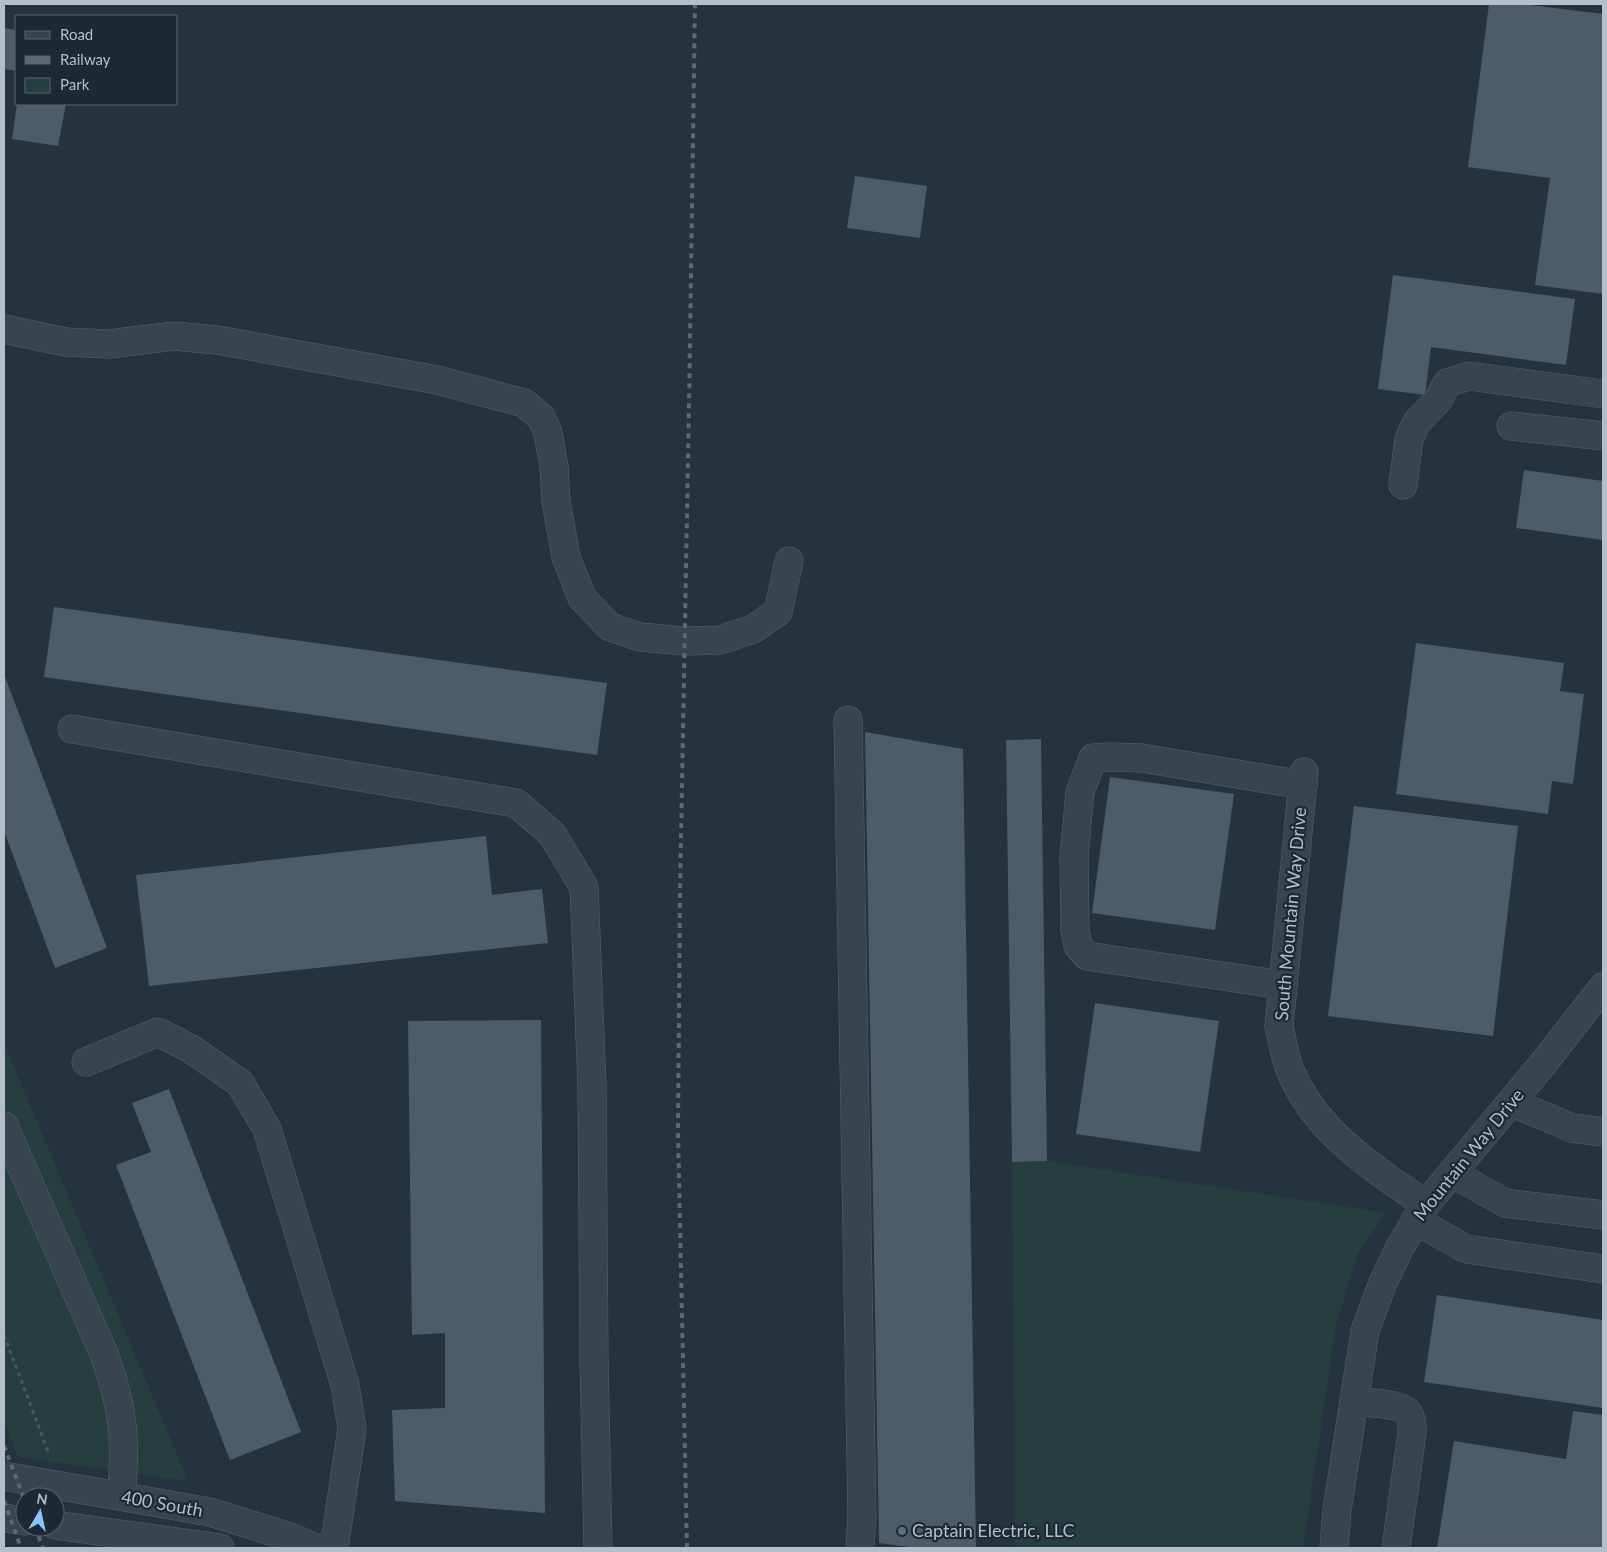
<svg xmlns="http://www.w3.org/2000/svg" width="1607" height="1552" font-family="Lato,sans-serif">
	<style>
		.green { fill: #263f3e }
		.building { fill: #4d5c69 }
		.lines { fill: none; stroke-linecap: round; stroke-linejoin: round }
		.minor-casing { stroke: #56626c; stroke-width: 29 }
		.path { stroke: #445b5a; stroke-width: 3; stroke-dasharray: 4 4; stroke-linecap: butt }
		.minor { stroke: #38444e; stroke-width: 28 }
		.rail { stroke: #5a6975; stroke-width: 4; stroke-dasharray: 5 5; stroke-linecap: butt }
		.service-dot { fill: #5c6f8a; stroke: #1d2933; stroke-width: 2 }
		.labels { text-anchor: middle; stroke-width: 4.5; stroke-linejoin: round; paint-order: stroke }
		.street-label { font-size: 18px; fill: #b4bfc9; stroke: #1d2933 }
		.poi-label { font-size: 18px; fill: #b4bfc9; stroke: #1d2933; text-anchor: start }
	</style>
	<rect width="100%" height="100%" fill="#24333e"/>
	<!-- green -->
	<g class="green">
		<path d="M4 1043 188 1481 18 1457 4 1421Z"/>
		<path d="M1047 1161 1386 1213 1358 1253 1336 1325 1303 1548H1015L1012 1162Z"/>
	</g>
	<!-- building -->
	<g class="building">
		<path d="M1489 4H1523L1603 14V294L1535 285 1550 178 1468 167Z"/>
		<path d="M4 28 16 30V71L4 69Z"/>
		<path d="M17 104H66L58 146 12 139Z"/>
		<path d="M855 176 927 186 920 238 847 228Z"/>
		<path d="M1393 275 1575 299 1566 365 1431 347 1425 395 1378 389Z"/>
		<path d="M1524 470 1603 481V540L1516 528Z"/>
		<path d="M54 607 607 683 597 755 44 677Z"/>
		<path d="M1416 643 1564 663 1560 691 1584 694 1573 784 1552 781 1548 814 1396 794Z"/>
		<path d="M4 674 107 948 55 968 4 831Z"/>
		<path d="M865 732 963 749 976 1548H917L879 1543Z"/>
		<path d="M1041 739 1047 1161 1012 1162 1006 740Z"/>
		<path d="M1110 777 1234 794 1215 930 1092 913Z"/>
		<path d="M1354 806 1518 826 1493 1036 1328 1016Z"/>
		<path d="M486 836 492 895 542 889 548 943 149 986 136 875Z"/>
		<path d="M1095 1003 1219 1021 1200 1152 1076 1134Z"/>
		<path d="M541 1020 545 1513 395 1501 392 1410 445 1408V1333L412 1335 408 1021Z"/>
		<path d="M169 1089 301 1432 230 1460 116 1165 151 1152 132 1103Z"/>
		<path d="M1437 1295 1603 1320V1408L1424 1382Z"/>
		<path d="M1573 1411 1603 1415V1548H1437L1454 1441 1566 1459Z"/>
	</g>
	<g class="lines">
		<defs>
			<g id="minor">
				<path d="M4 329 65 342 109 344 174 336 217 340 437 380 524 403 541 417 548 433 554 467 556 501 566 557 582 598 610 627 640 637 685 641 720 640 753 629 778 612 789 561"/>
				<path d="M1511 426 1603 436"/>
				<path d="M1403 485 1409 439 1417 422 1438 400 1447 383 1469 376 1603 394"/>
				<path d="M848 720 862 1516 860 1548"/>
				<path d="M72 729 516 803 552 834 584 887 592 1086 594 1361 598 1548"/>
				<path d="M1304 772 1279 1026C1282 1039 1284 1054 1289 1067 1313 1130 1372 1168 1426 1204"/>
				<path d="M1283 985 1087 956 1078 946 1075 930 1074 856 1080 792 1093 758 1111 757 1142 758 1303 785"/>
				<path d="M86 1062 158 1032 191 1049 240 1083 267 1129 345 1385 352 1429 334 1548"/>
				<path d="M1511 1102 1572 1128 1603 1132"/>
				<path d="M4 1126 104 1354C123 1407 127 1440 121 1496"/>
				<path d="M1452 1173 1505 1203 1603 1215"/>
				<path d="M1415 1220 1466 1249 1603 1269"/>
				<path d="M1354 1400C1364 1402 1373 1403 1383 1404 1404 1407 1413 1409 1412 1433L1396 1548"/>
				<path d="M4 1476 210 1512 290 1537 316 1548"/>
				<path d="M4 1518 25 1521"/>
				<path d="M55 1525 220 1548"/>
				<path d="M1334 1548 1337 1510 1365 1331 1382 1285 1399 1249 1426 1204 1542 1065 1603 987"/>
			</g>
		</defs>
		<!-- minor casing -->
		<use href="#minor" class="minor-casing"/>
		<!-- path -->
		<path class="path" d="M4 1335 49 1454"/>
		<!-- minor -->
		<use href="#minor" class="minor"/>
		<!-- rail -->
		<g class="rail">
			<path d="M4 1446 25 1501"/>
			<path d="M4 1501 21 1548"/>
			<path d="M35 1527 43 1548"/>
			<path d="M687 1548 678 1131 680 893 689 406 695 4"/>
		</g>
	</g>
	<!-- markers -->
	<circle class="service-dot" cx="902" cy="1531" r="5"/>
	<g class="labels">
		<!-- street labels -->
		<g class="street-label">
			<text transform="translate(1291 914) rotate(-85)" y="6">South Mountain Way Drive</text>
			<text transform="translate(1469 1155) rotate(-51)" y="6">Mountain Way Drive</text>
			<text transform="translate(162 1504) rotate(10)" y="6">400 South</text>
		</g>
		<!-- poi labels -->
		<g class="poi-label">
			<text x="912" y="1537">Captain Electric, LLC</text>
		</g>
	</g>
	<!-- border -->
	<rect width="1607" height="1552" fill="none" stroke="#b4bfc9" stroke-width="10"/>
	<!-- legend -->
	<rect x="15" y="15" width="162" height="90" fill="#1d2933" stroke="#59656f"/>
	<rect x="25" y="31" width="25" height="8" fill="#38444e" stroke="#59656f"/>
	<text x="60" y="40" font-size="15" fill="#b4bfc9">Road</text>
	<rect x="25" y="56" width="25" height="8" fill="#5a6975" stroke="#59656f"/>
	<text x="60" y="65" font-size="15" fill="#b4bfc9">Railway</text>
	<rect x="25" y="78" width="25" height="15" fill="#263f3e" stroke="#59656f"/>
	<text x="60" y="90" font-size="15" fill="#b4bfc9">Park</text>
	<!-- north arrow -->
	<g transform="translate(40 1512) rotate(9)"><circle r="24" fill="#1d2933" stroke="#59656f"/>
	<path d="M0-4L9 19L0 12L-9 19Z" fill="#8bc4f7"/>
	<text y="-8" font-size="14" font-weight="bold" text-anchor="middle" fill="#b4bfc9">N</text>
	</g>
</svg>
